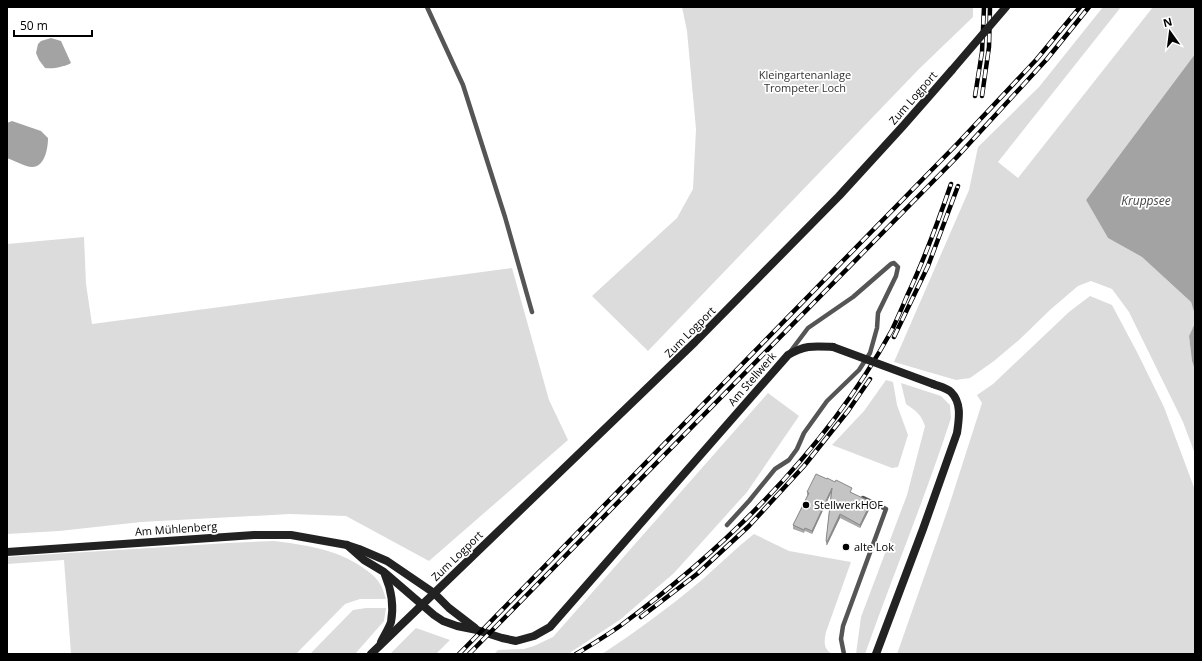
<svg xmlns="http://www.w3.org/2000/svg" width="1202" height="661" font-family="'Open Sans',sans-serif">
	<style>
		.green { fill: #dcdcdc }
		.water { fill: #a3a3a3 }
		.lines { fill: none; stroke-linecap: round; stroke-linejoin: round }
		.lane { stroke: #555; stroke-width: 4.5 }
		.secondary { stroke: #222; stroke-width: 8 }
		.rail-casing { stroke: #000; stroke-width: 4.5 }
		.rail { stroke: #fff; stroke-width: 3; stroke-dasharray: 9; stroke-linecap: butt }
		.secondary-bridge { stroke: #222; stroke-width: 8 }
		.wall { fill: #a9a9a9 }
		.shaded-wall { fill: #898989 }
		.building { fill: #c4c4c4; stroke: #898989 }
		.poi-dot { fill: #000; stroke: #fff; stroke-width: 1.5 }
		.labels { text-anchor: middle; stroke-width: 3.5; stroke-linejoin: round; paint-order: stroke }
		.park-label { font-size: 11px; fill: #333; stroke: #fff }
		.street-label { font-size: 11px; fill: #000; stroke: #fff }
		.poi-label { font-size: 11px; fill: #000; stroke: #fff; text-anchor: start }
		.water-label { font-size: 12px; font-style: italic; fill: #444; stroke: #fff }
	</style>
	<rect width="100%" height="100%" fill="#fff"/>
	<!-- green -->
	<g class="green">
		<path d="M682 7H973V17L919 69 648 351 592 296 677 218 693 189 696 129 687 31Z"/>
		<path d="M1103 7H1121L998 162 1018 178 1153 7H1195V54L1086 200 1108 238 1142 257 1191 302 1195 315V323L1189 336 1192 361 1195 370V454L1183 422 1129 312 1112 289 1091 281 1078 286 1051 309 1019 340 994 361 970 378 956 380 894 362 969 190 978 147 1039 87Z"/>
		<path d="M84 237 86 284 92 324 512 268 549 400 568 440 429 561 346 516 290 514 141 522 59 531 7 534V244Z"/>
		<path d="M1090 296 1112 305 1138 354 1164 407 1195 490V654H897L948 509 982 403 977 395 993 384 1069 312Z"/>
		<path d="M886 380 893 382 897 405 908 435 898 467 892 468 832 445 864 411Z"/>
		<path d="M901 383 941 396 950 405 951 418C925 498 893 575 865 654H856L861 617 907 495 925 426C921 414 916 411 906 404Z"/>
		<path d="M768 393 799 416 747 492 674 573 621 619 568 654H494L498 650 524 649 534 646 553 637Z"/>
		<path d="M754 534 789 551 851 562 826 632C824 641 823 650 833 654H602C637 631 671 606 703 579 720 564 736 548 754 534Z"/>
		<path d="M274 541C305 545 336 549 362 567 369 572 376 577 380 584 383 588 384 594 386 599H360L345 604 296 654H71L64 560 7 564V557L228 543Z"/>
		<path d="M366 608H386L384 621 355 654H310L353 610Z"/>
		<path d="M416 628 450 640 436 654H390Z"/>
	</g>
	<!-- water -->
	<g class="water">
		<path d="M51 38 61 41 71 63C64 67 53 69 45 68L39 60 36 53 38 44 41 41Z"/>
		<path d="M1195 54V315L1191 302 1142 257 1108 238 1086 200Z"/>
		<path d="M12 121 41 131 48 138C48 148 45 167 32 167 26 167 13 160 7 158V123Z"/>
		<path d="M1195 323V370L1192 361 1189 336Z"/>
	</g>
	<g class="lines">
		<!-- lane -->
		<g class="lane">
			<path d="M427 7 463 85 505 217 532 312"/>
			<path d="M727 525 749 501 775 469 789 460 797 449 804 433 827 401 859 370 870 353 877 328 878 313 896 276 898 267 894 263 891 264 853 297 808 328 790 352"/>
			<path d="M844 654 841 639 843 626 886 509 863 498"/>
		</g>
		<!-- secondary -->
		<g class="secondary">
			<path d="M347 545 364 560 384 572 434 615 443 621 457 626 477 630 502 638 516 641 534 636 550 627 788 355C805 345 813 346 833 347"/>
			<path d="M7 552 254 535H291L347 545 359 549 387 561 434 593 449 608 475 628"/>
			<path d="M381 642C384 636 389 628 391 622 394 606 391 589 385 575"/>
			<path d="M371 654 695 342 839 196 903 126 952 70"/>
			<path d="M876 654 923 529 957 433C959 419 962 403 951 392 947 388 938 386 933 384"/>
		</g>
		<defs>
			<g id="rail">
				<path d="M975 96 982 52 984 7"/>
				<path d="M982 96 989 47 990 7"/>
				<path d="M894 337 928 266 958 186"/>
				<path d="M641 617 697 574 749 526 804 466 848 411 870 379"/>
				<path d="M459 654 958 143 1036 60 1080 7"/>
				<path d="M469 654 956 158 1047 59 1089 7"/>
				<path d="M576 654C591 645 606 636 620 626 728 546 827 448 892 330 897 319 902 308 907 296 924 260 938 222 951 184"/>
			</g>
		</defs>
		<!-- rail casing -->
		<use href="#rail" class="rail-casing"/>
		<!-- rail -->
		<use href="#rail" class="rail"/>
		<!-- secondary-bridge -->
		<g class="secondary-bridge">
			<path d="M952 70 1006 7"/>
			<path d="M833 347 933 384"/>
		</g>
	</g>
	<!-- wall -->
	<path class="wall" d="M807 492H852H851L871 506 860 528 840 518 827 545H826V541L831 492 812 534 805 531 804 533 793 529V525L807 496Z"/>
	<!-- shaded-wall -->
	<g class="shaded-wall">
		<path d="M832 488V491L812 534V531Z"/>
		<path d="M871 502V506L860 528V525Z"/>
		<path d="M840 514V518L827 545V542Z"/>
	</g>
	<!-- building -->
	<path class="building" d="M816 474 827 479V478L835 482 836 480 852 488 850 492 871 502 860 525 840 514 827 542 826 541 832 488 812 531 805 528 804 530 793 525 809 493 807 492Z"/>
	<!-- markers -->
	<g class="poi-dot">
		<circle cx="806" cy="505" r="4"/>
		<circle cx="846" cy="547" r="4"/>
	</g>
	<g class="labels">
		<!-- park labels -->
		<g class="park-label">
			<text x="805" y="79">Kleingartenanlage<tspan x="805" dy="13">Trompeter Loch</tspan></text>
		</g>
		<!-- street labels -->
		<g class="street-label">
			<text transform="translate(913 98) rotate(-49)" y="4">Zum Logport</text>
			<text transform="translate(690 332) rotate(-45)" y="4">Zum Logport</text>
			<text transform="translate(752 379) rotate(-49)" y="4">Am Stellwerk</text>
			<text transform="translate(176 529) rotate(-4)" y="4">Am Mühlenberg</text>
			<text transform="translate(457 556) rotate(-44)" y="4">Zum Logport</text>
		</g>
		<!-- poi labels -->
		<g class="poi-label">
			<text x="814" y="509">StellwerkHOF</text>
			<text x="854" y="551">alte Lok</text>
		</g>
		<!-- water labels -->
		<g class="water-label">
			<text x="1146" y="205">Kruppsee</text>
		</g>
	</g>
	<!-- border -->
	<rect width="1202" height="661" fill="none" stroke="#000000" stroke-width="16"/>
	<!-- north arrow -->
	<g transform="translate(1170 32) rotate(346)" stroke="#ffffff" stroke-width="3" paint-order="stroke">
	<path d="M0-3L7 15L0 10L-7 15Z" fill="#000000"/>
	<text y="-6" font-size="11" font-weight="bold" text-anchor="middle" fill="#000000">N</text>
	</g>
	<!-- scale -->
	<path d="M14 30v6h78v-6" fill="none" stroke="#000000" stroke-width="2"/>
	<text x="20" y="30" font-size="12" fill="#000000" stroke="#ffffff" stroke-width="3" paint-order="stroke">50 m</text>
</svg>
